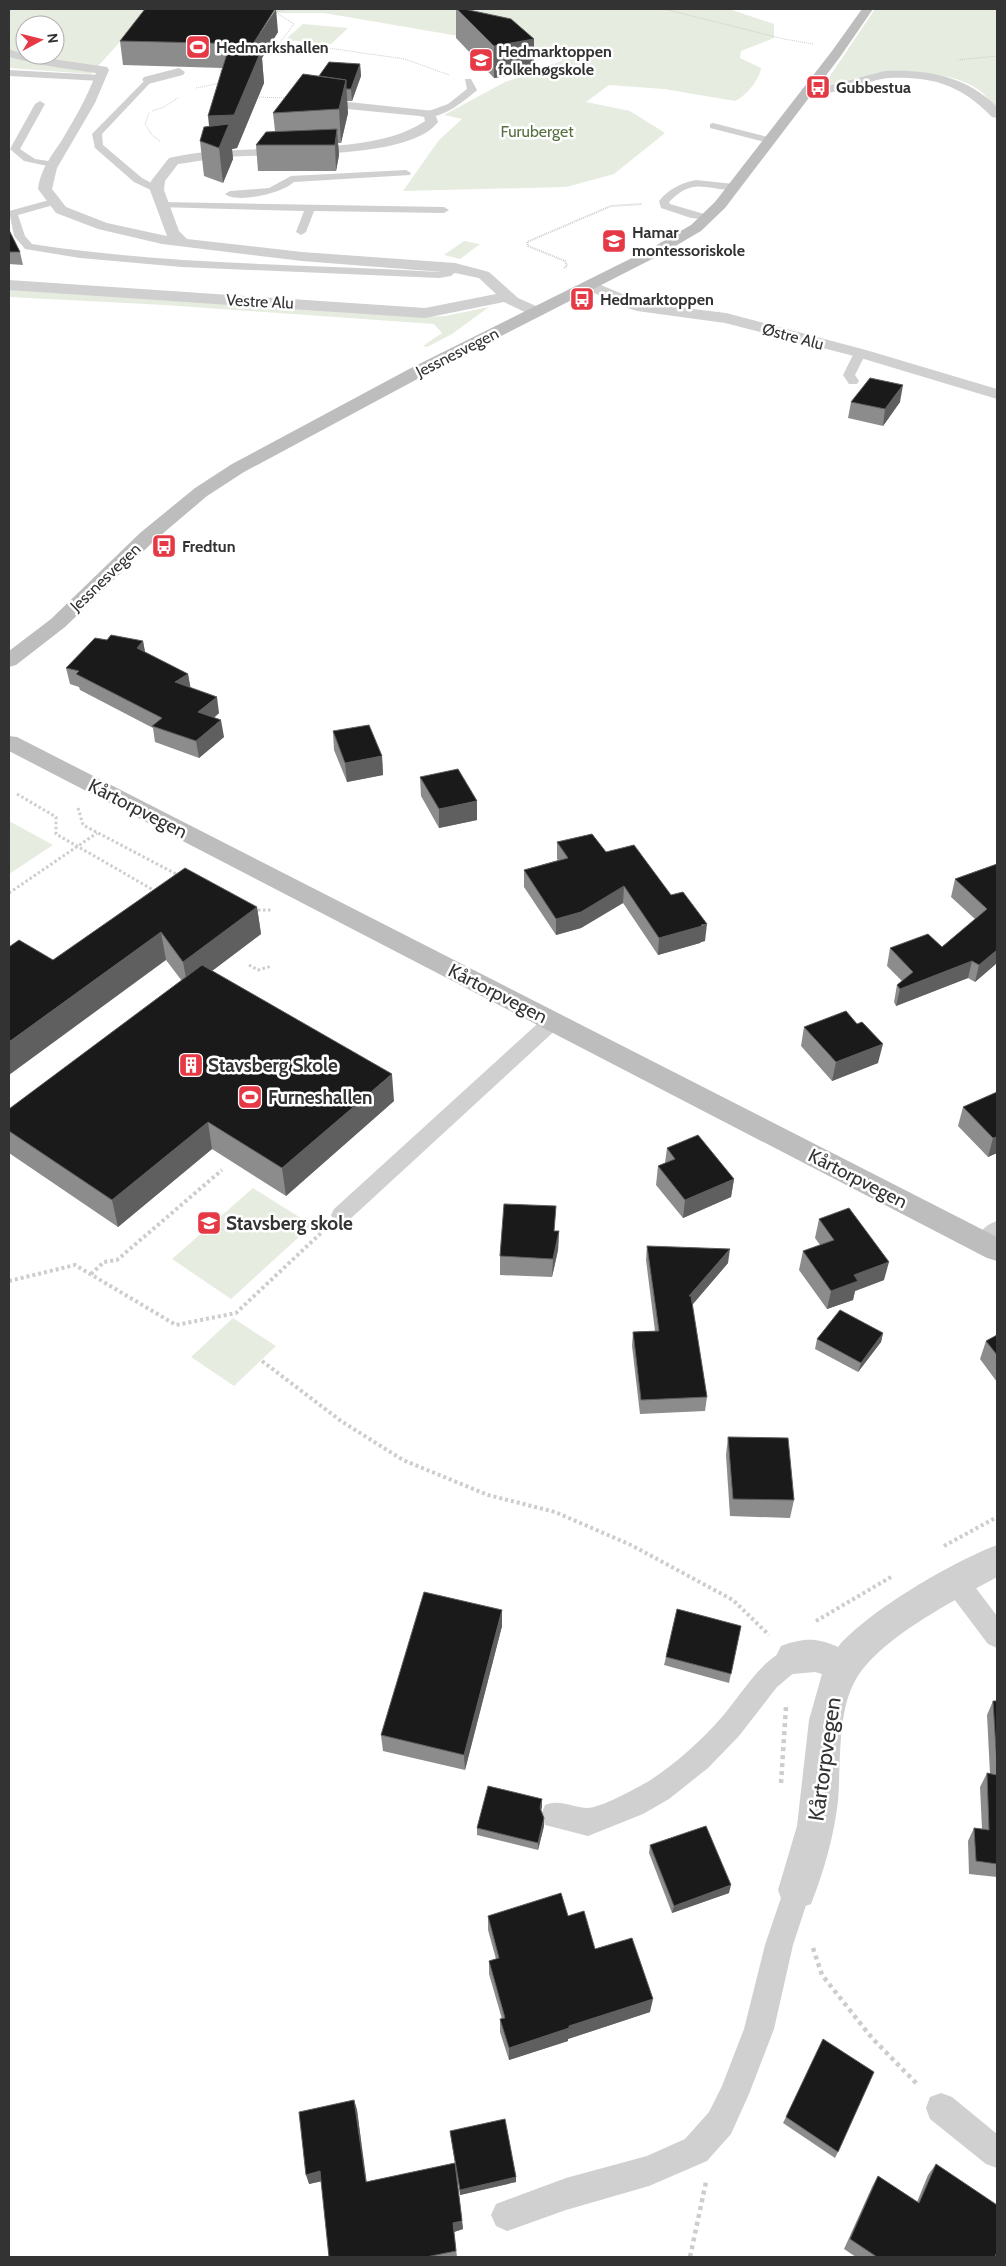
<svg xmlns="http://www.w3.org/2000/svg" width="1006" height="2266" font-family="Cabin,sans-serif">
	<style>
		.green { fill: #e6ecdf; fill-rule: evenodd }
		.lines { fill: none; stroke-linecap: round; stroke-linejoin: round }
		.path-far4 { stroke: #cdcdcd; stroke-width: 1; stroke-dasharray: 1 1; stroke-linecap: butt }
		.path-far3 { stroke: #cdcdcd; stroke-width: 2; stroke-dasharray: 1 1; stroke-linecap: butt }
		.path-far2 { stroke: #cdcdcd; stroke-width: 3; stroke-dasharray: 2.5 2.5; stroke-linecap: butt }
		.path-far1 { stroke: #cdcdcd; stroke-width: 4; stroke-dasharray: 3 3; stroke-linecap: butt }
		.path { stroke: #cdcdcd; stroke-width: 4.5; stroke-dasharray: 4 4; stroke-linecap: butt }
		.lane { fill: #d0d0d0; fill-rule: evenodd }
		.street { fill: #d0d0d0; fill-rule: evenodd }
		.secondary { fill: #bdbdbd; fill-rule: evenodd }
		.wall { fill: #8c8c8c }
		.shaded-wall { fill: #5f5f5f }
		.building { fill: #1a1a1a; stroke: #5f5f5f }
		.labels { text-anchor: middle; stroke-width: 5; stroke-linejoin: round; paint-order: stroke }
		.far-poi-label { font-size: 16px; font-weight: bold; fill: #333; stroke: #fff; text-anchor: start }
		.far-park-label { font-size: 16px; fill: #56703f; stroke: #fff }
		.far-street-label { font-size: 16px; fill: #333; stroke: #fff }
		.street-label { font-size: 19px; fill: #333; stroke: #fff }
		.poi-label { font-size: 19px; font-weight: bold; fill: #333; stroke: #fff; text-anchor: start }
		.near-street-label { font-size: 22px; fill: #333; stroke: #fff }
	</style>
	<rect width="100%" height="100%" fill="#fff"/>
	<!-- green -->
	<g class="green">
		<path d="M9 9H729L774 24V38L741 51 740 58 761 68C760 79 745 97 735 101L664 89 609 85 586 102 630 111 665 133 614 174 566 187 403 191 439 140 462 119 444 115 505 82 526 75 540 67 557 63 571 55 324 13H146L91 74 9 68ZM25 25H55V55H25Z"/>
		<path d="M875 9H997V110C992 104 986 95 979 90 952 69 898 72 866 76 852 78 838 84 824 85Z"/>
		<path d="M303 24 348 28 331 44 285 40Z"/>
		<path d="M464 241 480 244 460 259 444 255Z"/>
		<path d="M9 288 423 317 445 316 489 307 452 334 427 347 423 346 442 333 434 324 165 305 9 297Z"/>
		<path d="M9 821 53 845 9 874Z"/>
		<path d="M253 1188 312 1225 231 1299 172 1259Z"/>
		<path d="M233 1318 276 1346 234 1386 191 1357Z"/>
	</g>
	<g class="lines">
		<!-- path-far4 -->
		<g class="path-far4">
			<path d="M664 9 784 39 813 44"/>
			<path d="M275 12 288 9"/>
			<path d="M278 45 328 48 405 59 449 75"/>
			<path d="M263 54 278 45 294 24 275 12"/>
			<path d="M958 60 997 56"/>
			<path d="M218 66 223 76"/>
			<path d="M196 88 221 83"/>
			<path d="M255 97 287 98"/>
			<path d="M152 111 164 107 178 98"/>
			<path d="M149 113 145 124 152 135 161 142"/>
		</g>
		<!-- path-far3 -->
		<path class="path-far3" d="M564 268 567 266 565 261 528 246 527 242 611 206 642 204"/>
		<!-- path-far2 -->
		<g class="path-far2">
			<path d="M17 794 56 817V834L155 891"/>
			<path d="M78 808 83 825 178 875"/>
			<path d="M9 893 97 833"/>
			<path d="M253 910H272"/>
			<path d="M249 965 258 970 272 966"/>
		</g>
		<!-- path-far1 -->
		<g class="path-far1">
			<path d="M91 1274 104 1262 117 1260 222 1170"/>
			<path d="M9 1281 75 1265 176 1325 236 1313 322 1232"/>
			<path d="M262 1361 341 1421 403 1460 488 1495 555 1512 631 1545 733 1600 769 1635"/>
			<path d="M944 1546 997 1517"/>
			<path d="M816 1621 891 1577"/>
		</g>
		<!-- path -->
		<g class="path">
			<path d="M781 1783 786 1707"/>
			<path d="M813 1948 822 1975 872 2038 919 2086"/>
			<path d="M690 2257 706 2182"/>
		</g>
		<!-- lane -->
		<g class="lane">
			<path d="M9 70 101 75 105 78 101 81 9 76Z"/>
			<path d="M148 77 151 78V82L102 134 103 145 142 178 161 188 162 190 157 193 134 182 95 148 92 134Z"/>
			<path d="M465 79H471L477 90 475 92C462 102 443 119 426 116V112L448 104 467 89Z"/>
			<path d="M40 101 45 104 20 149 35 159 55 162 57 164 52 167 24 161 10 149 35 104Z"/>
			<path d="M713 123 772 138 774 140 769 143 710 128V124Z"/>
			<path d="M406 170 411 173 410 175 294 182C283 193 237 204 225 194L230 191 269 188 291 176Z"/>
			<path d="M696 180 734 184 739 187C731 194 705 184 693 187 683 189 676 195 669 202L670 204 711 216V220L691 218 661 208 659 201C669 189 681 183 696 180Z"/>
			<path d="M53 199 58 202 57 204 18 215 25 236 32 244C167 265 303 264 439 272L455 265 460 268 451 276 439 278 182 267 80 258 25 249 14 236 9 211Z"/>
			<path d="M162 202 444 207 449 210 444 213 314 211 306 232 301 235 296 232 304 211 158 207 157 205Z"/>
			<path d="M860 349 866 353 855 375 859 381 857 384H849L843 375 854 353Z"/>
			<path d="M553 1015 560 1016 562 1021 560 1026 348 1221 341 1223 334 1221 331 1215 334 1209 546 1016Z"/>
			<path d="M957 1572 966 1575 997 1616V1648L988 1644 948 1591 945 1583 948 1575Z"/>
			<path d="M793 1646 802 1650 806 1658 802 1666 777 1687 739 1736 708 1768 669 1799 643 1814 588 1836 545 1825 541 1815 545 1805C560 1799 571 1807 586 1808 599 1809 637 1788 649 1781 675 1764 700 1742 721 1718 743 1693 760 1659 793 1646Z"/>
			<path d="M797 1876 807 1880 811 1890 793 1945 774 2029 749 2094 731 2134 707 2161 649 2186 566 2210 507 2231 496 2226 491 2215 496 2204 566 2178 647 2156 685 2139 709 2112 722 2086 744 2029 765 1945 787 1880Z"/>
			<path d="M941 2093 952 2097 997 2134V2168L986 2164 930 2119 926 2108 930 2097Z"/>
		</g>
		<!-- street -->
		<g class="street">
			<path d="M9 49 25 55 107 67 109 70 95 103 57 168 52 189 66 207 107 223 162 235 167 236 150 190 151 181 169 158C242 140 368 161 425 121L424 117 419 116 306 105 304 102 306 99 310 98 434 111 438 122C409 161 275 153 228 157 211 158 195 162 178 164L165 181 164 190 179 231 187 239 302 252 455 263 489 272 518 298 543 309 545 312 543 315H531L504 302 425 318 9 290V280L425 308 496 294 479 278 455 273 302 261 162 244 98 229 56 213 38 189C40 170 52 155 62 140 75 118 88 96 96 73L42 65 9 57Z"/>
			<path d="M179 68 185 72 183 75 148 84 142 80 144 77Z"/>
			<path d="M885 71C926 69 967 76 997 107V118L992 117C972 96 949 82 920 79 907 78 894 77 882 79 865 82 812 103 801 90L807 86 830 85Z"/>
			<path d="M589 280 644 303 726 313 866 350 997 389V399L854 356 725 323 637 311 621 306 584 288 581 285Z"/>
			<path d="M997 1221V1253L987 1256 977 1253 972 1245C979 1233 984 1225 997 1221Z"/>
			<path d="M997 1545V1577C954 1601 879 1638 855 1681 837 1713 841 1766 838 1801 834 1836 824 1871 811 1904L797 1909 783 1904 778 1890 797 1826 809 1720 822 1674 815 1672 793 1674 781 1670 775 1658 781 1646C803 1638 816 1637 838 1647 868 1611 952 1562 997 1545Z"/>
		</g>
		<!-- secondary -->
		<g class="secondary">
			<path d="M862 9H873L840 57 725 208 701 231 660 255 423 376 244 472 207 496 154 541 65 627 16 665 9 667V651L51 619 140 533 195 488 232 464 411 368 650 249 691 225 715 202 832 51Z"/>
			<path d="M9 736 17 737 997 1237V1261L987 1258 9 751Z"/>
		</g>
	</g>
	<!-- wall -->
	<g class="wall">
		<path d="M456 9H464L534 39V71L494 78 456 38Z"/>
		<path d="M278 32 262 58 264 83 237 148 232 149 233 159 223 183 204 176 200 141 209 126 223 68 123 65 120 41Z"/>
		<path d="M360 64 361 76 352 101H347L348 113 341 143H338L339 155 336 171H258L256 145 275 131 273 113 319 76Z"/>
		<path d="M9 230 20 252 23 265 9 264Z"/>
		<path d="M851 402H900L883 426 848 418Z"/>
		<path d="M143 641 145 652 188 674 190 687 219 713 214 718 224 737 199 758 155 742 153 728 80 690 79 687 70 684 66 668Z"/>
		<path d="M333 731 382 756 383 775 347 782 334 750Z"/>
		<path d="M420 777 477 820 439 828 421 796Z"/>
		<path d="M557 842 606 852 705 941 701 942 700 943 658 955 623 903 581 928 556 935 524 887V870L558 860 557 859Z"/>
		<path d="M997 864V963L975 982 968 978 896 1006 894 1002 897 985 902 981 887 966 890 948 942 947 975 919 951 897 955 879Z"/>
		<path d="M257 907 261 934 212 971 394 1101 286 1196 212 1149 118 1227 9 1153V1109L182 981 166 960H53Z"/>
		<path d="M804 1027 878 1063 832 1081 801 1046Z"/>
		<path d="M997 1092V1153L988 1157 958 1126 963 1107Z"/>
		<path d="M667 1148 734 1179 731 1197 683 1218 656 1185 658 1166 665 1163Z"/>
		<path d="M819 1219 884 1280 855 1291 853 1300 827 1309 799 1270 803 1251 820 1245 815 1238Z"/>
		<path d="M555 1231H559L558 1250 552 1277 500 1275V1256Z"/>
		<path d="M647 1246 728 1263 692 1305 707 1397 705 1411 640 1414 632 1346 633 1332 655 1331 646 1260Z"/>
		<path d="M883 1333 881 1342 858 1372 815 1349 817 1339Z"/>
		<path d="M997 1335V1382L980 1359 986 1341Z"/>
		<path d="M728 1437 794 1500 790 1518 730 1516 726 1455Z"/>
		<path d="M502 1626 465 1770 383 1751 381 1735Z"/>
		<path d="M741 1626 729 1683 664 1665 666 1657Z"/>
		<path d="M993 1701H997V1877L969 1874 968 1841 974 1828 982 1829 980 1787 987 1773 990 1774 987 1715Z"/>
		<path d="M542 1807 541 1811 544 1826 538 1850 477 1835V1828Z"/>
		<path d="M650 1845 729 1893 672 1913 649 1853Z"/>
		<path d="M488 1916H568L595 1949 650 2012 568 2039V2041L509 2060 500 2032V2019H502L489 1974V1961L496 1959 488 1930Z"/>
		<path d="M354 2100 357 2110 366 2182 455 2163 450 2131 516 2177V2182L460 2195 457 2178 463 2229 454 2232 457 2257H329L321 2181 309 2184Z"/>
		<path d="M786 2117 838 2152 835 2158 783 2123Z"/>
		<path d="M936 2164 995 2257H856L844 2249 872 2187 878 2176 917 2202 928 2175Z"/>
	</g>
	<!-- shaded-wall -->
	<g class="shaded-wall">
		<path d="M276 9 278 32 262 58 264 83 237 148 232 149 233 159 223 183 219 148 211 145 208 116 255 65 253 44Z"/>
		<path d="M534 39V71L494 78V46Z"/>
		<path d="M360 64 361 76 352 101 351 89Z"/>
		<path d="M346 80 348 113 341 143 339 109Z"/>
		<path d="M337 129 339 155 336 171 335 145Z"/>
		<path d="M903 385 900 402 883 426 885 409Z"/>
		<path d="M143 641 146 658 137 648Z"/>
		<path d="M188 674 191 690 175 682Z"/>
		<path d="M217 697 219 713 200 729 198 712Z"/>
		<path d="M221 720 224 737 199 758 196 741Z"/>
		<path d="M382 756 383 775 347 782 345 763Z"/>
		<path d="M477 801V820L439 828V809Z"/>
		<path d="M624 886 623 903 581 928 556 935V919Z"/>
		<path d="M257 907 261 934 188 989 183 962Z"/>
		<path d="M707 924 705 941 701 942 700 943 658 955 659 938Z"/>
		<path d="M161 932 166 960 9 1075V1042Z"/>
		<path d="M997 950V963L975 982 979 965Z"/>
		<path d="M972 961 968 978 896 1006 900 989Z"/>
		<path d="M883 1044 878 1063 832 1081 836 1062Z"/>
		<path d="M392 1074 394 1101 286 1196 282 1168Z"/>
		<path d="M208 1122 212 1149 118 1227 112 1200Z"/>
		<path d="M997 1137V1153L988 1157 993 1138Z"/>
		<path d="M734 1179 731 1197 683 1218 685 1200Z"/>
		<path d="M559 1231 558 1250 552 1277 553 1259Z"/>
		<path d="M730 1249 728 1263 687 1311 689 1296Z"/>
		<path d="M889 1262 884 1280 855 1291 853 1300 827 1309 831 1291 854 1275Z"/>
		<path d="M883 1333 881 1342 858 1372 861 1363Z"/>
		<path d="M502 1610V1626L465 1770 464 1755Z"/>
		<path d="M542 1799V1807L539 1816 540 1808Z"/>
		<path d="M544 1818V1826L538 1850V1843Z"/>
		<path d="M731 1885 729 1893 672 1913 674 1906Z"/>
		<path d="M653 1999 650 2012 568 2039V2041L509 2060V2048L569 2026Z"/>
		<path d="M354 2100 357 2110 368 2192 366 2182Z"/>
		<path d="M320 2171 323 2181 309 2184 306 2175Z"/>
		<path d="M516 2177V2182L460 2195V2190Z"/>
		<path d="M462 2221 463 2229 454 2232 453 2223Z"/>
	</g>
	<!-- building -->
	<g class="building">
		<path d="M145 9H275L253 44 120 41Z"/>
		<path d="M457 9H464L511 19 534 39 494 46Z"/>
		<path d="M228 50 261 51 234 115 208 116Z"/>
		<path d="M329 62 360 64 351 89H346V80L319 76Z"/>
		<path d="M303 74 346 80 339 109 273 113Z"/>
		<path d="M229 124 219 148 200 141 204 127Z"/>
		<path d="M337 129 335 145H256L266 132Z"/>
		<path d="M9 230 20 252H9Z"/>
		<path d="M870 378 903 385 885 409 851 402Z"/>
		<path d="M111 635 143 641 137 648 188 674 175 682 217 697 198 712 221 720 196 741 152 726 162 718 76 674 79 671 66 668 95 638 107 640Z"/>
		<path d="M369 725 382 756 345 763 333 731Z"/>
		<path d="M458 769 477 801 439 809 420 777Z"/>
		<path d="M592 834 606 852 634 845 671 895 683 892 707 924 701 925 702 926 659 938 624 886 581 912 556 919 524 870 568 858 557 842Z"/>
		<path d="M997 864V950L979 965 972 961 900 989 897 985 913 972 890 948 928 934 942 947 987 909 955 879Z"/>
		<path d="M185 868 257 907 183 962 161 932 9 1042V947L19 940 53 960Z"/>
		<path d="M202 965 392 1074 282 1168 208 1122 112 1200 9 1131V1109Z"/>
		<path d="M846 1011 857 1024 862 1022 883 1044 836 1062 804 1027Z"/>
		<path d="M997 1092V1137L993 1138 963 1107Z"/>
		<path d="M698 1135 734 1179 685 1200 658 1166 675 1159 667 1148Z"/>
		<path d="M504 1204 556 1206 554 1231H559L553 1259 500 1256Z"/>
		<path d="M849 1208 889 1262 854 1275 858 1281 831 1291 803 1251 834 1240 819 1219Z"/>
		<path d="M647 1246 730 1249 689 1296H691L707 1397 641 1400 633 1332 659 1331Z"/>
		<path d="M840 1310 883 1333 861 1363 817 1339Z"/>
		<path d="M997 1335V1355L986 1341Z"/>
		<path d="M728 1437 788 1438 794 1500 733 1499Z"/>
		<path d="M424 1592 502 1610 464 1755 381 1735Z"/>
		<path d="M677 1609 741 1626 731 1674 666 1657Z"/>
		<path d="M993 1701H997V1766Z"/>
		<path d="M987 1773 997 1775V1864L976 1861 974 1828 989 1830Z"/>
		<path d="M488 1786 542 1799 540 1808 544 1818 538 1843 477 1828Z"/>
		<path d="M706 1826 731 1885 674 1906 650 1845Z"/>
		<path d="M561 1893 568 1916 584 1911 595 1949 632 1938 653 1999 569 2026V2028L509 2048 500 2019 505 2018 489 1961 499 1958 488 1916Z"/>
		<path d="M823 2039 874 2072 838 2152 786 2117Z"/>
		<path d="M354 2100 366 2182 455 2163 462 2221 453 2223 456 2251 426 2257H329L320 2171 306 2175 299 2112Z"/>
		<path d="M505 2119 516 2177 460 2190 450 2131Z"/>
		<path d="M936 2164 997 2205V2252L995 2257H877L850 2239 878 2176 919 2203Z"/>
	</g>
	<!-- icons -->
	<defs>
		<symbol id="stadium-square" viewBox="-11 -11 22 22"><rect x="-9" y="-9" width="18" height="18" rx="4" fill="#e63946" stroke="#fff"/><path d="M0-5a6.5 5 0 1 0 0 10a6.5 5 0 1 0 0-10ZM-3.5-1.8h7v3.6h-7Z" fill="#fff"/></symbol>
		<symbol id="school-square" viewBox="-11 -11 22 22"><rect x="-9" y="-9" width="18" height="18" rx="4" fill="#e63946" stroke="#fff"/><path d="M0-5L7-2L0 1L-7-2ZM-4 1L0 2.5L4 1V4Q0 6-4 4Z" fill="#fff"/></symbol>
		<symbol id="bus-square" viewBox="-11 -11 22 22"><rect x="-9" y="-9" width="18" height="18" rx="4" fill="#e63946" stroke="#fff"/><path d="M-5-6H5V4H4V6H2V4H-2V6H-4V4H-5ZM-3.5-4V0h7V-4ZM-3.5 1.2v1.5H-2V1.2ZM2 1.2v1.5H3.5V1.2Z" fill="#fff"/></symbol>
		<symbol id="building-square" viewBox="-11 -11 22 22"><rect x="-9" y="-9" width="18" height="18" rx="4" fill="#e63946" stroke="#fff"/><path d="M-4-6H4V6H1V3H-1V6H-4ZM-2.5-4.3h1.7v1.8h-1.7ZM.8-4.3h1.7v1.8H.8ZM-2.5-1h1.7V.8h-1.7ZM.8-1h1.7V.8H.8Z" fill="#fff"/></symbol>
	</defs>
	<g fill-rule="evenodd">
		<use href="#stadium-square" x="184" y="33" width="28" height="28"/>
		<use href="#school-square" x="467" y="46" width="28" height="28"/>
		<use href="#bus-square" x="804" y="73" width="28" height="28"/>
		<use href="#school-square" x="600" y="227" width="28" height="28"/>
		<use href="#bus-square" x="568" y="285" width="28" height="28"/>
		<use href="#bus-square" x="150" y="532" width="28" height="28"/>
		<use href="#building-square" x="177" y="1051" width="28" height="28"/>
		<use href="#stadium-square" x="236" y="1083" width="28" height="28"/>
		<use href="#school-square" x="195" y="1209" width="28" height="28"/>
	</g>
	<g class="labels">
		<!-- far-poi labels -->
		<g class="far-poi-label">
			<text x="216" y="53">Hedmarkshallen</text>
			<text x="498" y="57">Hedmarktoppen<tspan x="498" dy="18">folkehøgskole</tspan></text>
			<text x="836" y="93">Gubbestua</text>
			<text x="632" y="238">Hamar<tspan x="632" dy="18">montessoriskole</tspan></text>
			<text x="600" y="305">Hedmarktoppen</text>
			<text x="182" y="552">Fredtun</text>
		</g>
		<!-- far-park labels -->
		<g class="far-park-label">
			<text x="537" y="137">Furuberget</text>
		</g>
		<!-- far-street labels -->
		<g class="far-street-label">
			<text transform="translate(260 301) rotate(3)" y="6">Vestre Alu</text>
			<text transform="translate(793 336) rotate(15)" y="6">Østre Alu</text>
			<text transform="translate(457 352) rotate(-27)" y="6">Jessnesvegen</text>
			<text transform="translate(105 577) rotate(-44)" y="6">Jessnesvegen</text>
		</g>
		<!-- street labels -->
		<g class="street-label">
			<text transform="translate(138 808) rotate(27)" y="7">Kårtorpvegen</text>
			<text transform="translate(498 993) rotate(27)" y="7">Kårtorpvegen</text>
			<text transform="translate(858 1178) rotate(27)" y="7">Kårtorpvegen</text>
		</g>
		<!-- poi labels -->
		<g class="poi-label">
			<text x="208" y="1072">Stavsberg Skole</text>
			<text x="268" y="1104">Furneshallen</text>
			<text x="226" y="1230">Stavsberg skole</text>
		</g>
		<!-- near-street labels -->
		<g class="near-street-label">
			<text transform="translate(824 1759) rotate(-82)" y="8">Kårtorpvegen</text>
		</g>
	</g>
	<!-- border -->
	<rect width="1006" height="2266" fill="none" stroke="#333333" stroke-width="20"/>
	<!-- north arrow -->
	<g transform="translate(40 40) rotate(83)"><circle r="24" fill="#ffffff" stroke="#adadad"/>
	<path d="M0-4L9 19L0 12L-9 19Z" fill="#e63946"/>
	<text y="-8" font-size="14" font-weight="bold" text-anchor="middle" fill="#333333">N</text>
	</g>
</svg>
